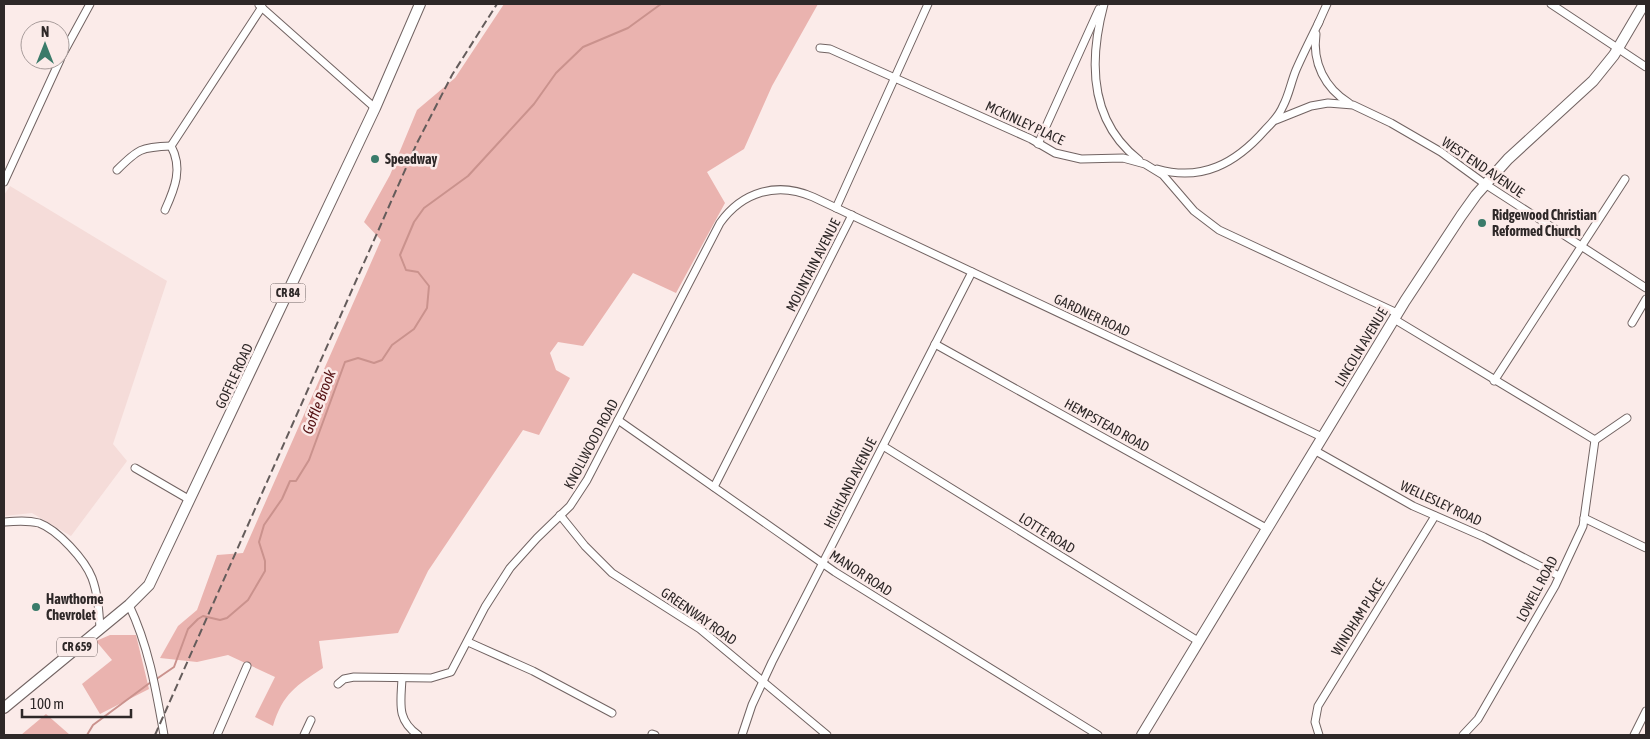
<svg xmlns="http://www.w3.org/2000/svg" width="1650" height="739" font-family="'Asap Condensed',sans-serif">
	<style>
		.built { fill: #f5dcd9 }
		.green { fill: #eab3af }
		.lines { fill: none; stroke-linecap: round; stroke-linejoin: round }
		.stream { stroke: #ca928d; stroke-width: 2 }
		.street-casing { stroke: #716362; stroke-width: 9 }
		.secondary-casing { stroke: #716362; stroke-width: 12 }
		.primary-casing { stroke: #716362; stroke-width: 12 }
		.street { stroke: #fff; stroke-width: 7 }
		.secondary { stroke: #fff; stroke-width: 10 }
		.primary { stroke: #fff; stroke-width: 10 }
		.rail { stroke: #645c5b; stroke-width: 2; stroke-dasharray: 8 4; stroke-linecap: butt }
		.poi-dot { fill: #3a7b6a; stroke: #fbebe9; stroke-width: 2 }
		.labels { text-anchor: middle; stroke-width: 5; stroke-linejoin: round; paint-order: stroke }
		.shield { fill: #fbebe9; stroke: #6c6262; stroke-width: 1 }
		.shield-label { font-size: 12px; font-weight: bold; fill: #2e2828 }
		.street-label { font-size: 14px; fill: #2e2828; stroke: #fbebe9 }
		.poi-label { font-size: 14px; font-weight: bold; fill: #2e2828; stroke: #fbebe9; text-anchor: start }
		.water-label { font-size: 15px; font-style: italic; fill: #541112; stroke: #fbebe9 }
	</style>
	<rect width="100%" height="100%" fill="#fbebe9"/>
	<!-- built -->
	<path class="built" d="M10 186 167 281 113 444 127 461 71 536 32 513 4 516V195Z"/>
	<!-- green -->
	<g class="green">
		<path d="M504 4H818L772 86 744 149 707 172 725 203 676 293 633 273 583 346 558 342 550 353 556 370 570 378 539 435 523 430 428 571 398 633 319 641 323 668C296 686 283 693 273 726L255 717 275 677 228 655 197 662 160 658 178 626 197 610 217 555 243 553 381 240 364 222 390 175 417 110 455 78Z"/>
		<path d="M110 635H136L149 689 100 714 82 684 112 660 96 641Z"/>
		<path d="M46 714 70 735H21Z"/>
	</g>
	<g class="lines">
		<!-- stream -->
		<g class="stream">
			<path d="M155 680 174 667 188 629 198 619 203 616 220 620 227 618 248 600 265 571V561L259 542 264 525 282 499 290 481H296L309 460 345 362 358 358 374 363 382 360 392 345 414 329 427 308 429 286 418 272 406 270 400 255 414 222 424 208 468 176 534 104 556 73 583 47 628 28 661 4"/>
			<path d="M87 735 93 725 151 682"/>
		</g>
		<defs>
			<g id="street">
				<path d="M1104 4C1089 60 1089 121 1139 160"/>
				<path d="M1551 4 1646 67"/>
				<path d="M259 5 375 108"/>
				<path d="M1318 24 1327 4"/>
				<path d="M1316 34C1312 63 1325 88 1349 103"/>
				<path d="M820 48 830 49 1031 139 1055 153 1081 159 1123 158 1145 164 1163 175 1194 211 1219 230 1397 313"/>
				<path d="M60 59 90 4"/>
				<path d="M1276 120 1311 106 1328 103 1353 105 1391 123 1441 152 1485 184 1646 288"/>
				<path d="M1038 144 1099 9"/>
				<path d="M171 146 262 7"/>
				<path d="M1157 169C1202 182 1236 163 1265 130 1272 123 1279 116 1283 106 1289 95 1291 82 1296 70 1303 54 1311 38 1319 22"/>
				<path d="M117 170C138 149 141 147 171 146"/>
				<path d="M4 182 60 60"/>
				<path d="M836 208 928 4"/>
				<path d="M165 210C175 188 183 168 171 146"/>
				<path d="M1394 319 1595 440"/>
				<path d="M1632 323 1646 299"/>
				<path d="M935 344 1266 528"/>
				<path d="M1494 381 1625 179"/>
				<path d="M618 420 835 572 1098 735"/>
				<path d="M1595 440 1627 418"/>
				<path d="M883 446 1198 641"/>
				<path d="M1314 450 1413 506 1484 537 1559 576"/>
				<path d="M135 468 190 500"/>
				<path d="M714 487 852 215"/>
				<path d="M560 515 585 546 612 573 700 629 827 735"/>
				<path d="M1584 518 1646 548"/>
				<path d="M4 522C16 521 27 520 39 523 58 530 85 560 92 578 98 594 99 612 100 628"/>
				<path d="M129 605C149 647 156 690 164 735"/>
				<path d="M468 642 533 671 612 713"/>
				<path d="M402 678C401 703 396 719 418 735"/>
				<path d="M338 684 344 679 354 677 431 678 451 672 485 607 510 568 537 538 570 506 587 480 720 223C742 192 777 181 813 197L1322 437"/>
				<path d="M652 734 655 735"/>
				<path d="M217 735 247 666"/>
				<path d="M304 735 311 720"/>
				<path d="M742 735 752 705 772 662 972 272"/>
				<path d="M1319 735 1315 722 1318 706 1435 516"/>
				<path d="M1463 735 1478 719 1555 586 1583 526 1595 440"/>
				<path d="M1634 735 1646 711"/>
			</g>
			<path id="secondary" d="M1142 735 1405 301 1461 216 1476 195 1508 159 1593 81 1614 55 1644 4"/>
			<path id="primary" d="M4 708 129 605 149 585 375 108 420 4"/>
		</defs>
		<!-- street casing -->
		<use href="#street" class="street-casing"/>
		<!-- secondary casing -->
		<use href="#secondary" class="secondary-casing"/>
		<!-- primary casing -->
		<use href="#primary" class="primary-casing"/>
		<!-- street -->
		<use href="#street" class="street"/>
		<!-- secondary -->
		<use href="#secondary" class="secondary"/>
		<!-- primary -->
		<use href="#primary" class="primary"/>
		<!-- rail -->
		<path class="rail" d="M155 735 417 143 452 75 497 4"/>
	</g>
	<!-- markers -->
	<g class="poi-dot">
		<circle cx="375" cy="159" r="5"/>
		<circle cx="1482" cy="223" r="5"/>
		<circle cx="36" cy="607" r="5"/>
	</g>
	<g class="labels">
		<!-- shield labels -->
		<g class="shield">
			<rect x="270.5" y="283.5" width="35" height="19" rx="4"/>
			<rect x="57" y="637.5" width="40" height="19" rx="4"/>
		</g>
		<g class="shield-label">
			<text x="288" y="297">CR 84</text>
			<text x="77" y="651">CR 659</text>
		</g>
		<!-- street labels -->
		<g class="street-label">
			<text transform="translate(1025 123) rotate(25)" y="5">MCKINLEY PLACE</text>
			<text transform="translate(1483 167) rotate(34)" y="5">WEST END AVENUE</text>
			<text transform="translate(813 265) rotate(-63)" y="5">MOUNTAIN AVENUE</text>
			<text transform="translate(1092 315) rotate(25)" y="5">GARDNER ROAD</text>
			<text transform="translate(1361 347) rotate(-59)" y="5">LINCOLN AVENUE</text>
			<text transform="translate(234 376) rotate(-65)" y="5">GOFFLE ROAD</text>
			<text transform="translate(1107 425) rotate(29)" y="5">HEMPSTEAD ROAD</text>
			<text transform="translate(591 444) rotate(-62)" y="5">KNOLLWOOD ROAD</text>
			<text transform="translate(850 483) rotate(-63)" y="5">HIGHLAND AVENUE</text>
			<text transform="translate(1441 503) rotate(25)" y="5">WELLESLEY ROAD</text>
			<text transform="translate(1047 533) rotate(32)" y="5">LOTTE ROAD</text>
			<text transform="translate(861 573) rotate(33)" y="5">MANOR ROAD</text>
			<text transform="translate(1537 589) rotate(-62)" y="5">LOWELL ROAD</text>
			<text transform="translate(699 616) rotate(35)" y="5">GREENWAY ROAD</text>
			<text transform="translate(1358 617) rotate(-58)" y="5">WINDHAM PLACE</text>
		</g>
		<!-- poi labels -->
		<g class="poi-label">
			<text x="385" y="164">Speedway</text>
			<text x="1492" y="220">Ridgewood Christian<tspan x="1492" dy="16">Reformed Church</tspan></text>
			<text x="46" y="604">Hawthorne<tspan x="46" dy="16">Chevrolet</tspan></text>
		</g>
		<!-- water labels -->
		<g class="water-label">
			<text transform="translate(319 402) rotate(-69)" y="5">Goffle Brook</text>
		</g>
	</g>
	<!-- border -->
	<rect width="1650" height="739" fill="none" stroke="#2e2828" stroke-width="10"/>
	<!-- north arrow -->
	<g transform="translate(45 45)"><circle r="24" fill="#fbebe9" stroke="#a99d9c"/>
	<path d="M0-4L9 19L0 12L-9 19Z" fill="#3a7b6a"/>
	<text y="-8" font-size="14" font-weight="bold" text-anchor="middle" fill="#2e2828">N</text>
	</g>
	<!-- scale -->
	<path d="M22 709v8h109v-8" fill="none" stroke="#2e2828" stroke-width="2.5"/>
	<text x="30" y="709" font-size="15" fill="#2e2828" stroke="#fbebe9" stroke-width="4" paint-order="stroke">100 m</text>
</svg>
